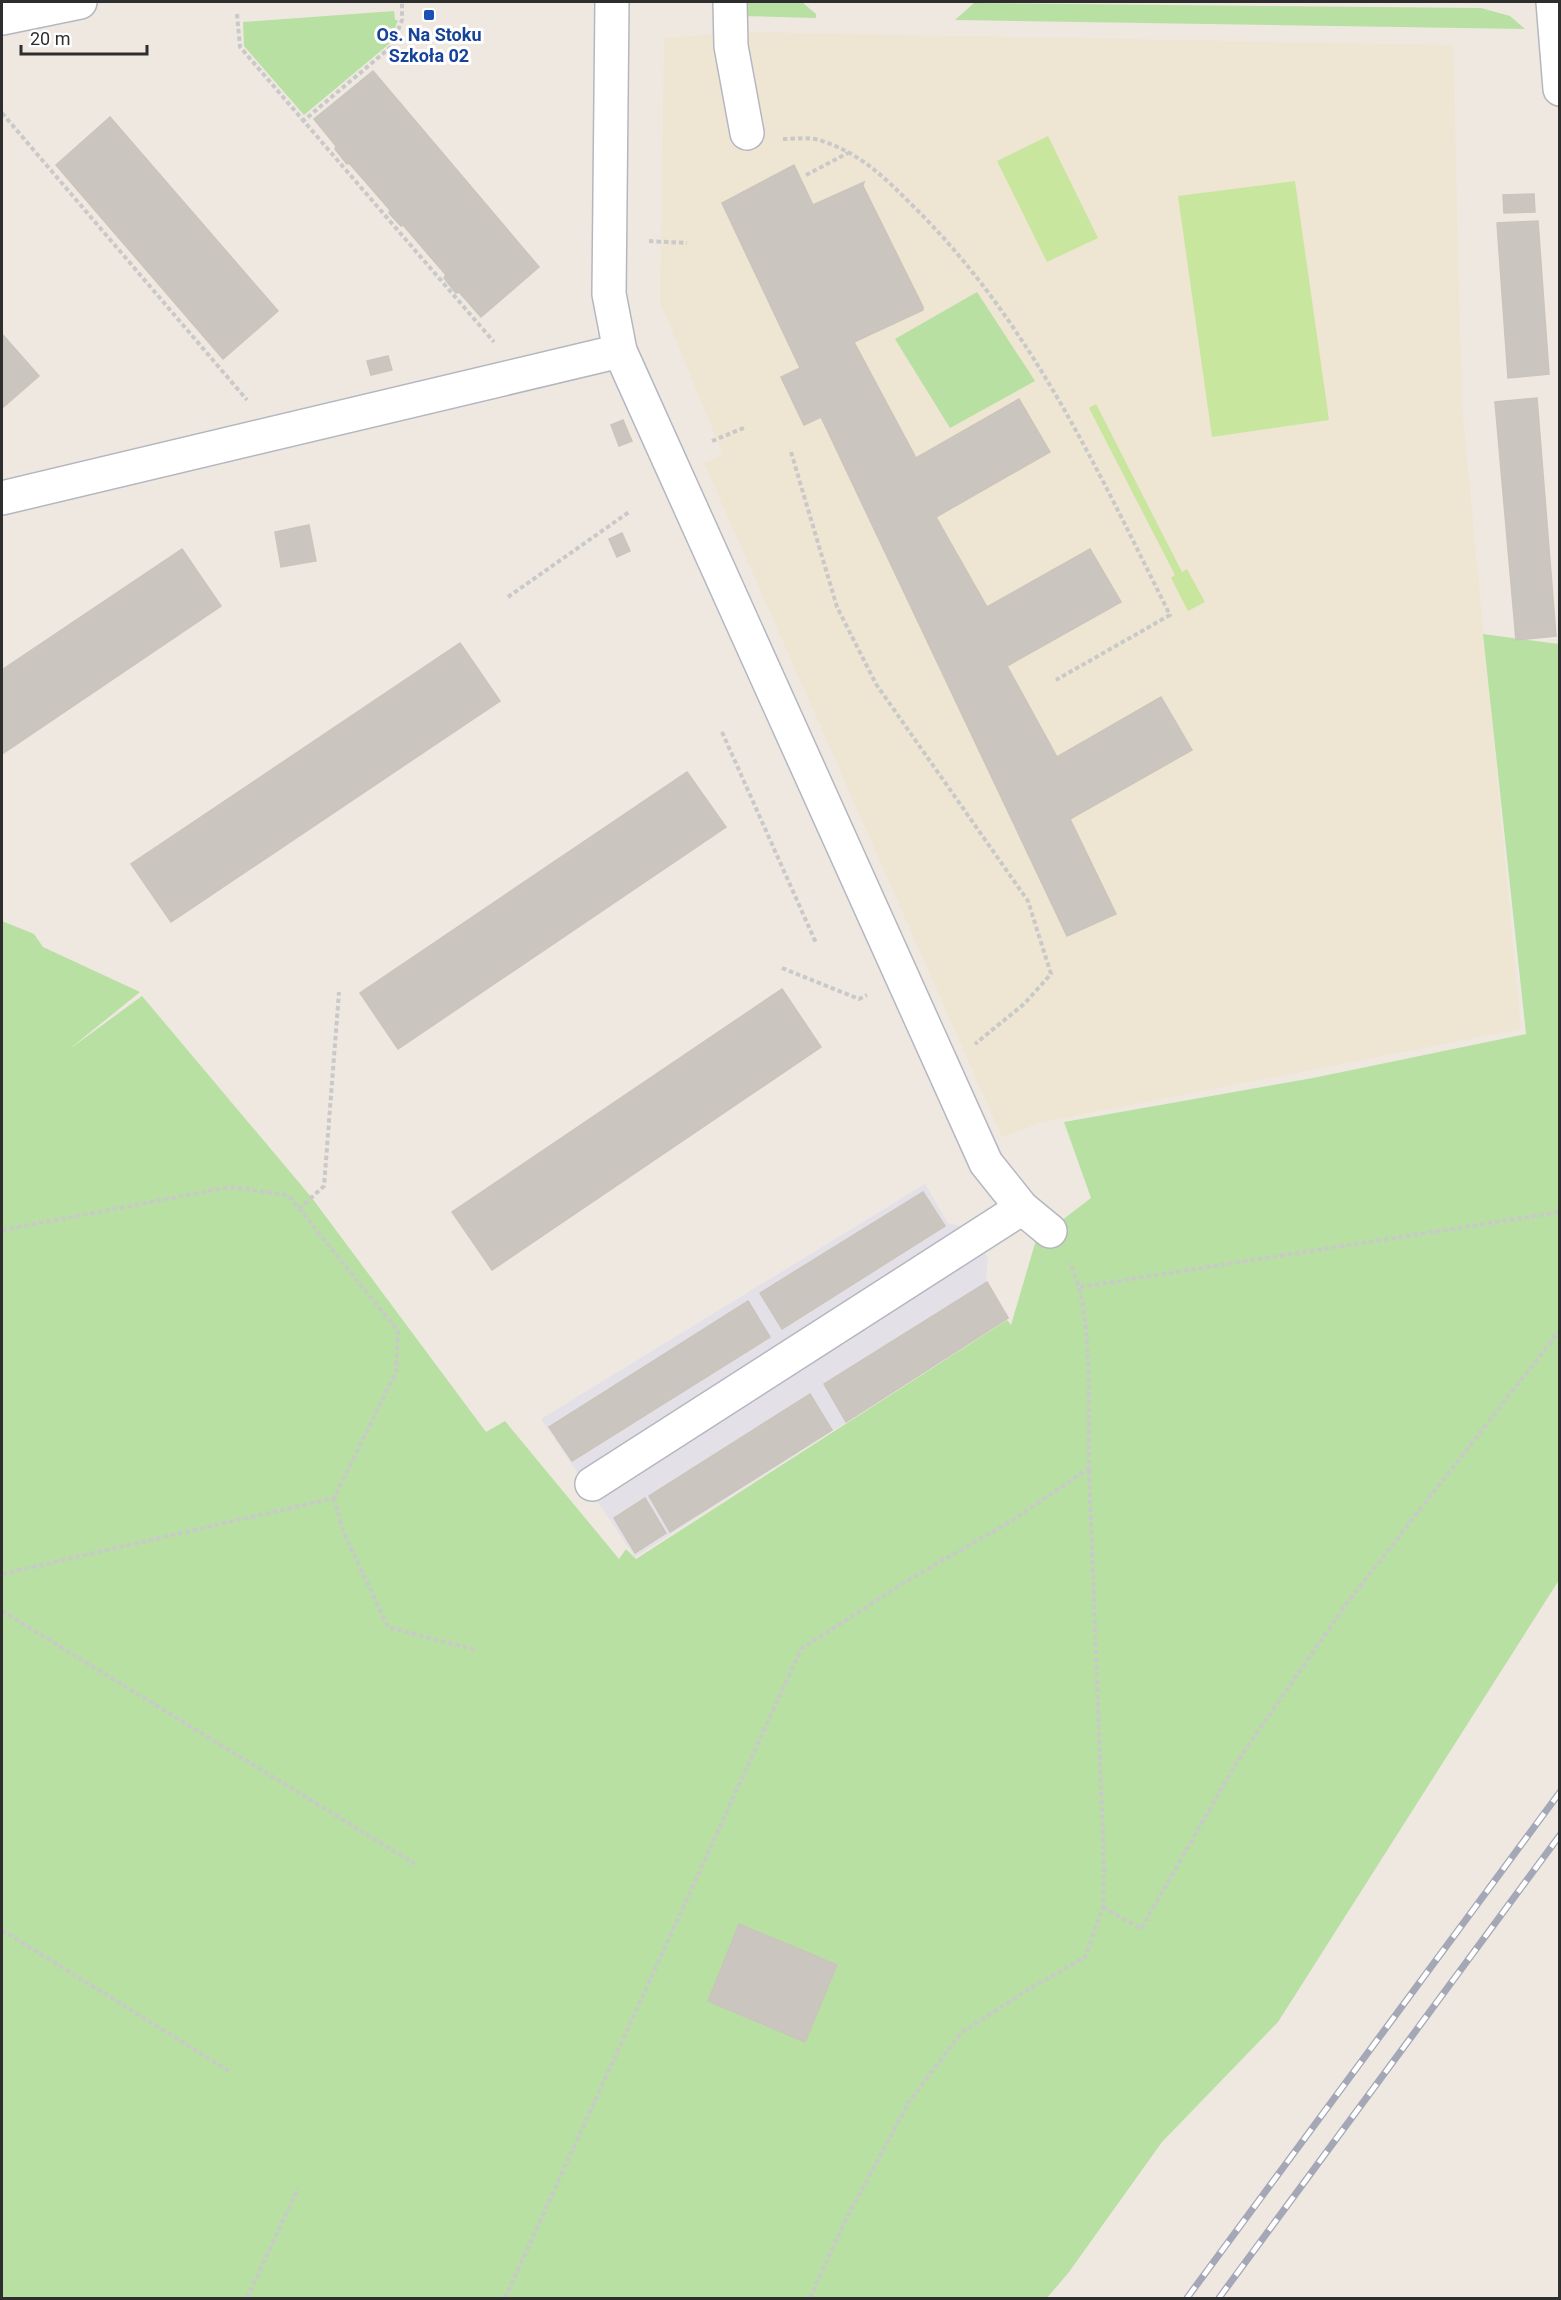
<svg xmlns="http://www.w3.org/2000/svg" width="1561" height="2300" font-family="Roboto,sans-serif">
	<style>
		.industrial { fill: #e3e1e7 }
		.education { fill: #eee5d3 }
		.green { fill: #b8e0a2 }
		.pitch { fill: #c9e69f }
		.building { fill: #cac6bf; stroke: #cac4bb; stroke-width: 1.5 }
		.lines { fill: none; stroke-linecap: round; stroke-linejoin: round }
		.minor-casing { stroke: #b5b7c0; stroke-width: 36 }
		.path { stroke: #c9c9c9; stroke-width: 4; stroke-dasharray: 4.5 3; stroke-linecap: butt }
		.minor { stroke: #fff; stroke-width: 33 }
		.rail-casing { stroke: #a4a7b6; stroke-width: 7 }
		.rail { stroke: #fff; stroke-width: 4.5; stroke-dasharray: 14; stroke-linecap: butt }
		.transit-dot { fill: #1a4fb4; stroke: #fff; stroke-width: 2 }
		.labels { text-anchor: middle; stroke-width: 6; stroke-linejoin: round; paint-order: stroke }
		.transit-label { font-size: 18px; font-weight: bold; fill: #164399; stroke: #fff }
	</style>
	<rect width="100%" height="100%" fill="#eee8e1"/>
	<!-- industrial -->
	<path class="industrial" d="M925 1184 948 1223 970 1229 988 1258 986 1280 1010 1318 635 1557 541 1419Z"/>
	<!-- education -->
	<path class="education" d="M743 32 1453 45 1462 405 1521 1029 1039 1123 1002 1137 704 463 723 454 660 302 664 38Z"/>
	<!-- green -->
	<g class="green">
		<path d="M748 2H802L816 14V18L742 16Z"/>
		<path d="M974 3 1481 8 1510 16 1525 29 955 20Z"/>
		<path d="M394 11 395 20H398L389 44 304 115 244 46 243 22Z"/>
		<path d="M977 292 1035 381 950 428 895 339Z"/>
		<path d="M1483 634 1559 644V1580L1278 2022 1162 2142 1069 2272 1047 2298H2V921L34 934 43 947 140 992 67 1051 142 996 312 1198 486 1432 505 1421 619 1559 626 1549 636 1559 1007 1320 1011 1325 1036 1240 1091 1198 1064 1122 1313 1078 1526 1034Z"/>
	</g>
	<!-- pitch -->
	<g class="pitch">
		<path d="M1048 136 1098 238 1047 262 997 161Z"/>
		<path d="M1295 181 1329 420 1212 437 1178 196Z"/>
		<path d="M1096 404 1182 572 1187 569 1205 602 1188 611 1171 578 1175 575 1089 408Z"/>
	</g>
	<!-- building -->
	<g class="building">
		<path d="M373 71 539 267 481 317 459 292 456 293 444 278 446 275 403 225 401 226 389 213 390 210 349 163 347 164 335 149 336 146 314 119Z"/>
		<path d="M110 117 278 311 223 359 56 165Z"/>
		<path d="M794 165 813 205 864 182 863 186 923 307V310L854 342 916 458 1019 399 1050 452 936 517 987 607 1090 549 1121 602 1007 666 1057 757 1161 697 1192 750 1070 819 1116 914 1067 936 821 417 804 425 781 377 800 368 722 203Z"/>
		<path d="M1534 194 1535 212 1504 213 1503 195Z"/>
		<path d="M1538 221 1549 374 1508 378 1497 223Z"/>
		<path d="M2 334 39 376 2 408Z"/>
		<path d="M388 356 392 370 371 375 367 361Z"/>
		<path d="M1537 398 1556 636 1516 640 1495 402Z"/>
		<path d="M623 420 632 441 619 446 611 425Z"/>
		<path d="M309 525 316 561 281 567 275 532Z"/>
		<path d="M622 533 630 551 617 557 609 539Z"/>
		<path d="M182 549 221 606 2 754V670Z"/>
		<path d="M460 643 500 701 171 922 131 864Z"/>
		<path d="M687 772 726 827 398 1049 360 993Z"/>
		<path d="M782 989 821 1047 492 1270 452 1212Z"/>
		<path d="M923 1192 945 1226 782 1329 760 1293Z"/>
		<path d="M987 1282 1008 1318 846 1422 824 1384Z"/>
		<path d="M748 1301 770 1337 572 1461 549 1427Z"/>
		<path d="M810 1394 832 1430 670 1532 649 1496Z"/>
		<path d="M645 1498 666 1533 635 1553 614 1518Z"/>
		<path d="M739 1924 837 1965 805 2042 708 2001Z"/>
	</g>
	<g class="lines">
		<defs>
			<g id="minor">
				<path d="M612 2 609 294 620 351 986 1163 1022 1208 1050 1231"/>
				<path d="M730 2 731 46 747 133"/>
				<path d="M1553 2 1560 89"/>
				<path d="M2 18 80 2"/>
				<path d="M2 498 620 351"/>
				<path d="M592 1484 1022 1208"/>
			</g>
		</defs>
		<!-- minor casing -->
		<use href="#minor" class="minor-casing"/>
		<!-- path -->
		<g class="path">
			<path d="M237 14 240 47 494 342"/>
			<path d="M2 113 247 400"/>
			<path d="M302 122 392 46 402 20V2"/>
			<path d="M783 139C794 139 809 137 819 140 861 153 885 178 915 208 1031 323 1098 471 1170 615L1056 680"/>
			<path d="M806 175 848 153"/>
			<path d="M649 241 687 243"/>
			<path d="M712 441 746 427"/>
			<path d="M791 452 837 607 876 684 1028 901 1051 974 1024 1004 975 1044"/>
			<path d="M508 597 629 512"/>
			<path d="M722 732 816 943"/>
			<path d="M782 968 859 999 867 995"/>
			<path d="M299 1209 324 1186 339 992"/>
			<path d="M2 1230 230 1187 288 1195 398 1331 396 1372 334 1498 2 1574"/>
			<path d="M1080 1287 1560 1212"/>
			<path d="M334 1498 343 1531 388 1627 476 1650"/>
			<path d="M2 1611 415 1864"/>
			<path d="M1103 1907 1141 1929 1238 1760 1347 1603 1560 1330"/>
			<path d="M2 1930 229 2071"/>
			<path d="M247 2298 298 2188"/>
			<path d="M505 2298 801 1649 905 1582 1013 1520 1089 1468C1088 1417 1094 1303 1069 1263"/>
			<path d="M810 2298 845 2221 909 2102 961 2033 1026 1991 1085 1957 1103 1907 1104 1867 1089 1469"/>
		</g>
		<!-- minor -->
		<use href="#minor" class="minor"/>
		<defs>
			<g id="rail">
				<path d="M1187 2298 1560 1792"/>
				<path d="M1219 2298 1560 1835"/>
			</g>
		</defs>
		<!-- rail casing -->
		<use href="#rail" class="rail-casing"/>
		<!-- rail -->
		<use href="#rail" class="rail"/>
	</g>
	<!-- markers -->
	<rect class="transit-dot" x="423" y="9" width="12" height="12" rx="3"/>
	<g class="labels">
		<!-- transit labels -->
		<g class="transit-label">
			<text x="429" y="41">Os. Na Stoku<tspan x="429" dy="21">Szkoła 02</tspan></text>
		</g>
	</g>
	<!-- border -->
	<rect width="1561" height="2300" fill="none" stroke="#2e2e2e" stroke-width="6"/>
	<!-- scale -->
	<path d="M21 45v9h126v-9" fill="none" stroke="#2e2e2e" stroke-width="3"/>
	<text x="30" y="45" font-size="18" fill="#2e2e2e" stroke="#ffffff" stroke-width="4.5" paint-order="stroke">20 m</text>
</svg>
